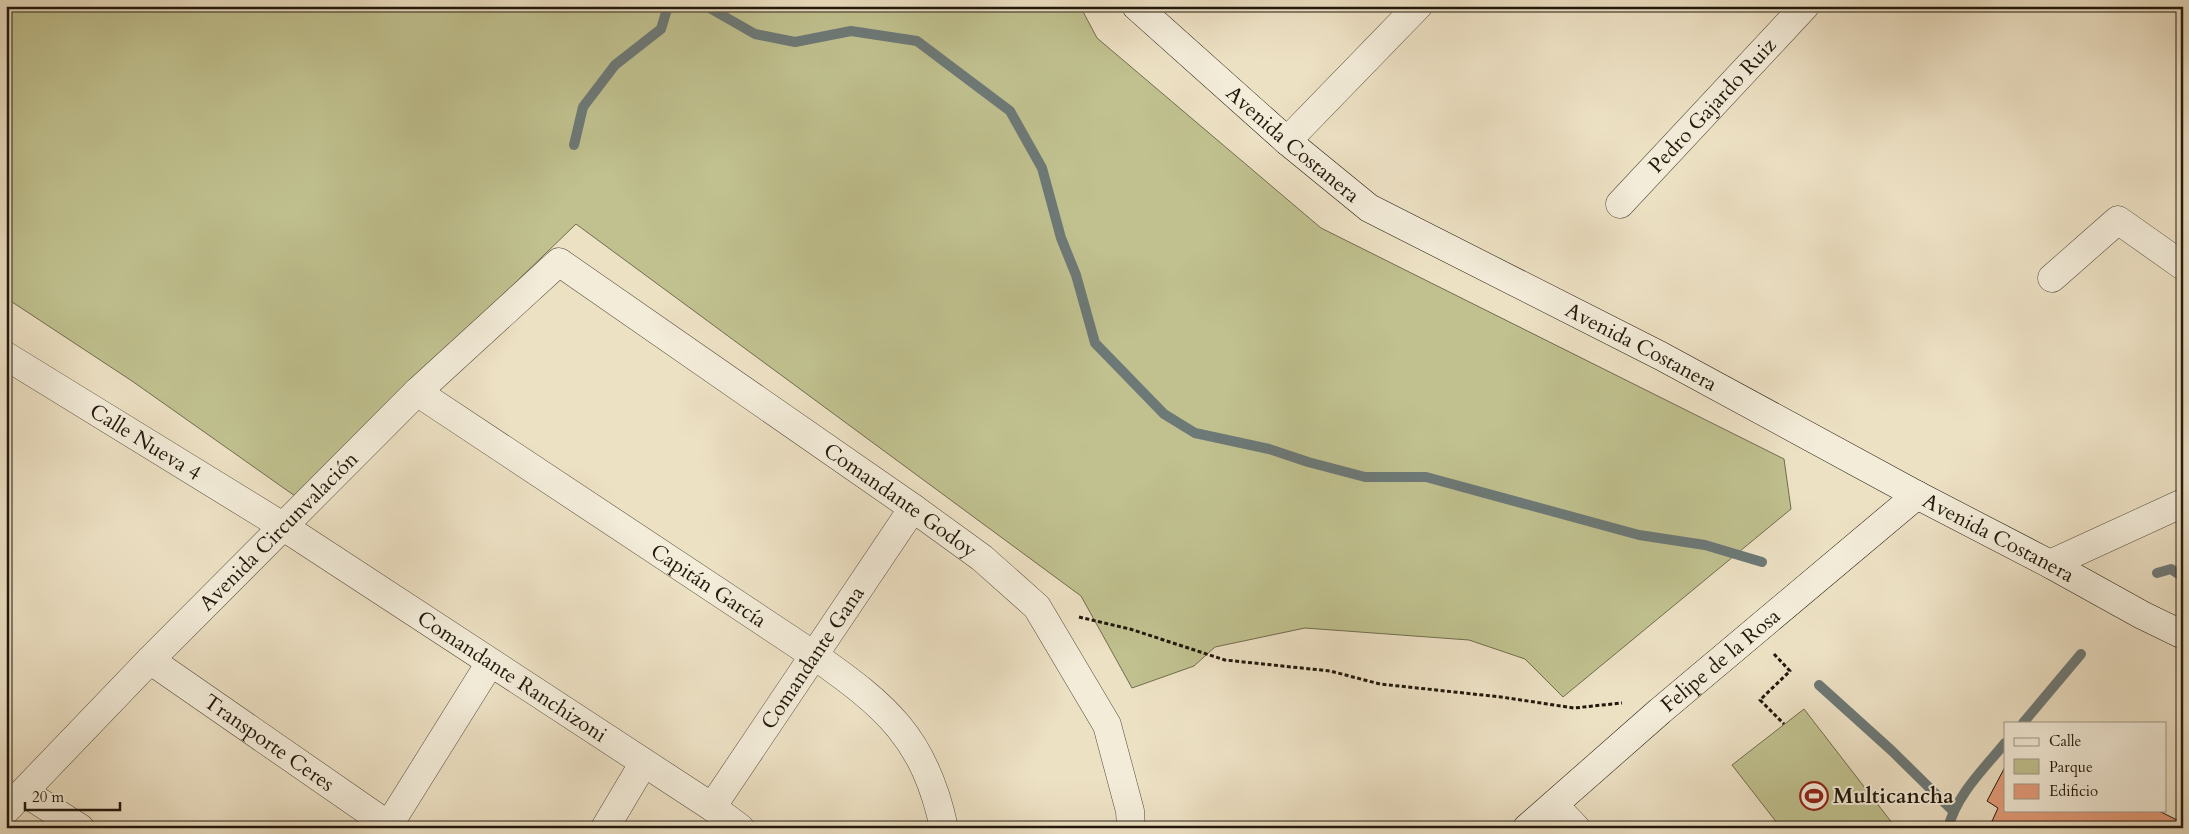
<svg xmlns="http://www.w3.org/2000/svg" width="2189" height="834" font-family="Cardo,serif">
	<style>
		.green { fill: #c0c18f; stroke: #706c4e }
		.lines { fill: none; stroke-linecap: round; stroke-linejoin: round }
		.stream { stroke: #6d7977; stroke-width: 10 }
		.building { fill: #e49c79; stroke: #21180c }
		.street-casing { stroke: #544a3a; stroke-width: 29 }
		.secondary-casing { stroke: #21180c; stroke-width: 29 }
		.path { stroke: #21180c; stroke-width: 3; stroke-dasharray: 4 2.5; stroke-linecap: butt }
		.street { stroke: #f3ecd9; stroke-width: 28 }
		.secondary { stroke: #f3ecd9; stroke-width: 28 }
		.labels { text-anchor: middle; stroke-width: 4; stroke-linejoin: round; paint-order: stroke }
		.street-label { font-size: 21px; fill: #21180c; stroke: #f3ecd9 }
		.poi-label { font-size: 21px; font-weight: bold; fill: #21180c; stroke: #f3ecd9; text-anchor: start }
	</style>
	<rect width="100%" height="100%" fill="#ede1c4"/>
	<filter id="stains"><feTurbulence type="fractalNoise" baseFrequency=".004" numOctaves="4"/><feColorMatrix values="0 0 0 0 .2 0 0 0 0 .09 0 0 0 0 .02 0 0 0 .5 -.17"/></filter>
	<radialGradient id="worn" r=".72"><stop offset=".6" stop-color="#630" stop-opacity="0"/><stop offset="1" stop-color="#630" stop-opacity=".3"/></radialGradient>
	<!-- green -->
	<g class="green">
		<path d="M6 6H1080L1097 38 1321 228 1784 459 1791 509 1563 697 1525 659 1469 640 1305 628 1215 647 1194 666 1132 688 1081 596 576 224 295 496 132 381 6 298Z"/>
		<path d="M1804 709 1896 828H1781L1732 765Z"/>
	</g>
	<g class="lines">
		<!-- stream -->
		<g class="stream">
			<path d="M706 6 755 34 795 42 851 31 917 41 1010 111 1042 168 1061 238 1076 275 1095 343 1164 414 1195 433 1269 449 1308 462 1365 477H1426L1639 535 1705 545 1762 562"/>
			<path d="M574 145 583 107 615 65 661 29 668 6"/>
			<path d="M2157 573 2171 569 2183 577"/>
			<path d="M1819 685 1891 750 1953 811"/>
			<path d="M2023 723 2081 654"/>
			<path d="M1948 828C1957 794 1983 770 2005 743"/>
		</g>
	</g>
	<!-- building -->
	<path class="building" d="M2005 767V810H2157L2183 823V828H1989L1998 808 1987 801Z"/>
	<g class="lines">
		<defs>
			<g id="street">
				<path d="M1287 141 1418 6"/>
				<path id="s1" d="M1620 204 1805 6"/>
				<path d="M2052 278 2118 220 2183 266"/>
				<path id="s2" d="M6 356 284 527 712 807 740 828"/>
				<path id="s3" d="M417 392 815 656C886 706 925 738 944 828"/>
				<path d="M2050 564 2183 503"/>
				<path id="s4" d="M150 660 388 825"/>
				<path d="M24 792 80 828"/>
				<path d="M1554 805 1576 828"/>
				<path id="s5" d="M712 807 913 508"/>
				<path id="s6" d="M6 810 150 660 417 392 559 262 913 508 982 558 1037 607 1107 725 1130 811 1131 828"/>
				<path d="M387 828 490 663"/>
				<path d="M605 828 643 764"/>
			</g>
			<g id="secondary">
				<path id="s7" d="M1136 6 1287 141 1369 208 1661 356 1917 495 2050 564 2142 615 2183 635"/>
				<path id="s8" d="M1527 828 1660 711 1917 495"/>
			</g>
		</defs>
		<!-- street casing -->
		<use href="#street" class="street-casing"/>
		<!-- secondary casing -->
		<use href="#secondary" class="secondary-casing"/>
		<!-- path -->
		<g class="path">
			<path d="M1079 617 1130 629 1225 660 1330 671 1380 684 1501 697 1574 708 1622 703"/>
			<path d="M1774 654 1790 671 1760 700 1784 724"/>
		</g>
		<!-- street -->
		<use href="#street" class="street"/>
		<!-- secondary -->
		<use href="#secondary" class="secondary"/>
	</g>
	<!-- icons -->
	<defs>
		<symbol id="stadium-ring" viewBox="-11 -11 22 22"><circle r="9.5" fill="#f3ecd9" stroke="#8f2418" stroke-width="1.5"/><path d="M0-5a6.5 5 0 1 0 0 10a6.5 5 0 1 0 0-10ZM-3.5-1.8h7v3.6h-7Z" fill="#8f2418"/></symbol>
	</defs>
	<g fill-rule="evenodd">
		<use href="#stadium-ring" x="1798" y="780" width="32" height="32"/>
	</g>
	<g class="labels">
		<!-- street labels -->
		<g class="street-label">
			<text dy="7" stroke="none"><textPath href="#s1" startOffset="135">Pedro Gajardo Ruiz</textPath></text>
			<text dy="7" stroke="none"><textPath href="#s7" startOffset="209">Avenida Costanera</textPath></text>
			<text dy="7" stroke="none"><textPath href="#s7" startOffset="614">Avenida Costanera</textPath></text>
			<text dy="7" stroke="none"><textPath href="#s2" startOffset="164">Calle Nueva 4</textPath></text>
			<text dy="7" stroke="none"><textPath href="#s6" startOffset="1195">Comandante Godoy</textPath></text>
			<text dy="7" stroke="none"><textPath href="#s6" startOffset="390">Avenida Circunvalación</textPath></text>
			<text dy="7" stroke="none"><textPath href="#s7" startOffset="1019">Avenida Costanera</textPath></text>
			<text dy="7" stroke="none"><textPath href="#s3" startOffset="350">Capitán García</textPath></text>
			<text dy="7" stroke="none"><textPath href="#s5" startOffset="180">Comandante Gana</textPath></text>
			<text dy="7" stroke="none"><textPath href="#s8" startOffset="256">Felipe de la Rosa</textPath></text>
			<text dy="7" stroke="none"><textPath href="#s2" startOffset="599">Comandante Ranchizoni</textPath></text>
			<text dy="7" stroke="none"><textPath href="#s4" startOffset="145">Transporte Ceres</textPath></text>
		</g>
		<!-- poi labels -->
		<g class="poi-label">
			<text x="1833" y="803">Multicancha</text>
		</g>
	</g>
	<!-- margin -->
	<rect width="2189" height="834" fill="none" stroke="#ede1c4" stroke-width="25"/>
	<rect x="8" y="8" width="2174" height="819" fill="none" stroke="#21180c" stroke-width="2.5"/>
	<rect x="12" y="12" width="2164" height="809" fill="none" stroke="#21180c"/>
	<!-- legend -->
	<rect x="2004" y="722" width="162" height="90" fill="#f3ecd9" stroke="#9f9787"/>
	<rect x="2014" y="738" width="25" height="8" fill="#f3ecd9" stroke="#9f9787"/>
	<text x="2049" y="746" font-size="15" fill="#21180c">Calle</text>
	<rect x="2014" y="759" width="25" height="15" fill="#c0c18f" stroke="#9f9787"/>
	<text x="2049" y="772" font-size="15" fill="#21180c">Parque</text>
	<rect x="2014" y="784" width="25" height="15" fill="#e49c79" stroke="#9f9787"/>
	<text x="2049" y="796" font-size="15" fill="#21180c">Edificio</text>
	<!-- scale -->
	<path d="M25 802v8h95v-8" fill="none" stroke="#21180c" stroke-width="2.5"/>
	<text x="32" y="802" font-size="15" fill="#21180c" stroke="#f3ecd9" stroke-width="4" paint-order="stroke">20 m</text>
	<rect width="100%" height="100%" filter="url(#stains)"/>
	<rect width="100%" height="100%" fill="url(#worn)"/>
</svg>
